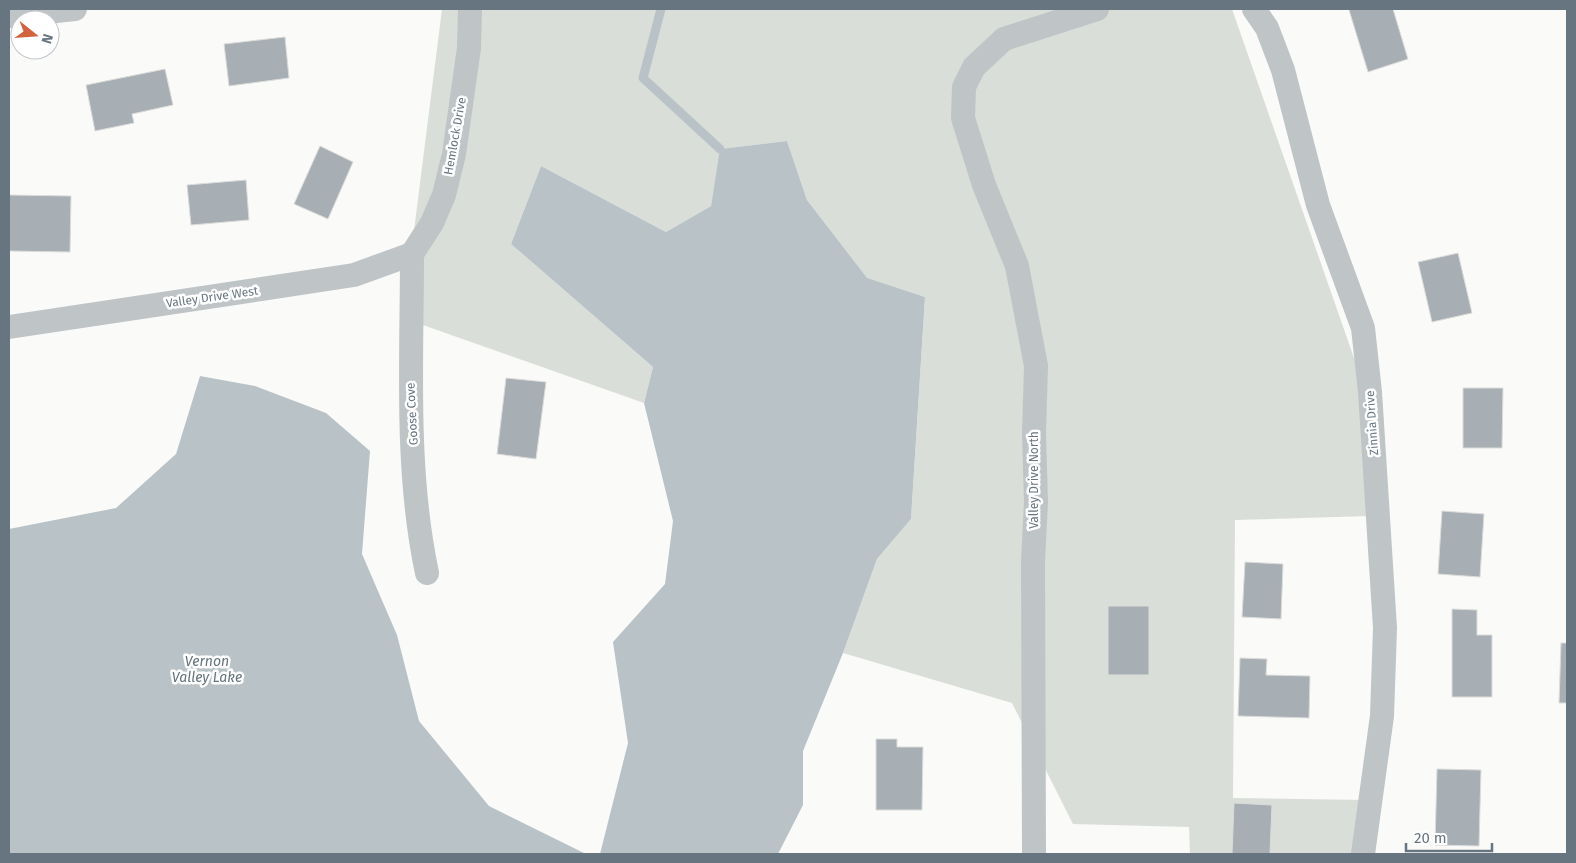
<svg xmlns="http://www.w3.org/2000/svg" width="1576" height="863" font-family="'Fira Sans',sans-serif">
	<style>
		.green { fill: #daded8 }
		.water { fill: #b9c3c7 }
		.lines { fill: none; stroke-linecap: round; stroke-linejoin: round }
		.stream { stroke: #b9c3c7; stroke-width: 9 }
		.building { fill: #a7afb4; stroke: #dcdcda }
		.minor { stroke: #bfc4c7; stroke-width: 24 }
		.labels { text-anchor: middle; stroke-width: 5; stroke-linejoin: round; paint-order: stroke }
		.street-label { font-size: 12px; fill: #677580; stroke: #fff }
		.water-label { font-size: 14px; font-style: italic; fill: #637379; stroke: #fff }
	</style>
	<rect width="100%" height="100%" fill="#fafaf8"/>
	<!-- green -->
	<path class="green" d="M442 9H1232L1361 378 1369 516 1235 520 1233 798 1363 800 1357 854H1190L1189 827 1073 824 1012 703 843 653 877 559 911 519 925 297 867 279 807 200 787 141 721 149 711 206 666 232 541 166 511 244 653 367 644 403 403 318Z"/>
	<!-- water -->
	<g class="water">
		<path d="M787 141 807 200 867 278 925 297 911 519 877 559 843 653 803 751V805L778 854H600L628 743 613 642 665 584 673 521 644 403 653 367 511 244 541 166 666 232 711 206 720 149Z"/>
		<path d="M200 376 255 386 326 413 370 451 362 554 397 635 419 721 489 806 586 854H9V529L116 508 176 454Z"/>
	</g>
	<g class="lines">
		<!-- stream -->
		<path class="stream" d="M661 9 643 78 720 149"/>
	</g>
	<!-- building -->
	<g class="building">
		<path d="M1353 9H1393L1408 59 1368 72 1349 10Z"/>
		<path d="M285 37 289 78 229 86 224 44Z"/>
		<path d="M165 69 173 105 132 114 134 123 95 131 86 85Z"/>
		<path d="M320 146 353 162 328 219 294 204Z"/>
		<path d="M246 180 249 220 191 225 187 185Z"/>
		<path d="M9 195 71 196 70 252 9 251Z"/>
		<path d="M1458 253 1472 313 1432 322 1418 262Z"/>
		<path d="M506 378 546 382 536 459 497 454Z"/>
		<path d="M1463 388H1503L1502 448H1463Z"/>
		<path d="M1442 511 1484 514 1480 577 1438 574Z"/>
		<path d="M1245 562 1283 564 1281 619 1242 617Z"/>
		<rect x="1108" y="606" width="41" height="69"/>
		<path d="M1452 609 1477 610V635H1492V697H1452Z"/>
		<path d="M1561 643H1567V703H1559Z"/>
		<path d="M1240 658 1267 659 1266 675 1310 676 1309 718 1238 716Z"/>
		<path d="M876 739H897V747H923L922 810H876Z"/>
		<path d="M1437 769 1481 770 1479 846 1435 845Z"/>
		<path d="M1234 803 1272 805 1270 854H1232Z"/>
	</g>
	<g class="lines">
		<!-- minor -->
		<g class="minor">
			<path d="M1254 9 1267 28 1283 70 1318 205 1363 328 1370 392 1385 628 1382 716 1363 854"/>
			<path d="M9 16 75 9"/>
			<path d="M412 254C412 360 405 469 427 573"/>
			<path d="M412 254 432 223 444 195 454 154 469 48 470 9"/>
			<path d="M9 327 354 275 412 254"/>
			<path d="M1034 854 1033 562 1036 502 1034 434 1036 366 1017 266 984 185 963 118 964 87 974 67 1004 39 1097 9"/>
		</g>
	</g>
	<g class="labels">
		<!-- street labels -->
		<g class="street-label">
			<text transform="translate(455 136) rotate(-80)" y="4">Hemlock Drive</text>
			<text transform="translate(212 297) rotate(-8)" y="4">Valley Drive West</text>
			<text transform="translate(412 414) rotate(-93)" y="4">Goose Cove</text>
			<text transform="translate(1372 423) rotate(-94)" y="4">Zinnia Drive</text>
			<text transform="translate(1034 480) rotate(-90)" y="4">Valley Drive North</text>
		</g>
		<!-- water labels -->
		<g class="water-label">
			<text x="207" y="666">Vernon<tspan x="207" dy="16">Valley Lake</tspan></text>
		</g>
	</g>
	<!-- border -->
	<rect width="1576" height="863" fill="none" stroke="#677580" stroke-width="20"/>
	<!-- north arrow -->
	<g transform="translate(35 35) rotate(107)"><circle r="24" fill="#ffffff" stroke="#c2c8cc"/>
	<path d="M0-4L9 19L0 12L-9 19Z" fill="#d3623f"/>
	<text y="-8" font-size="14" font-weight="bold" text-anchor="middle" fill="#677580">N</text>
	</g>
	<!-- scale -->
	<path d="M1406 843v8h86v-8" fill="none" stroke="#677580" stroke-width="2.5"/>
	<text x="1414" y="843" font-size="15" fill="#677580" stroke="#ffffff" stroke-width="4" paint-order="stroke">20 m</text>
</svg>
